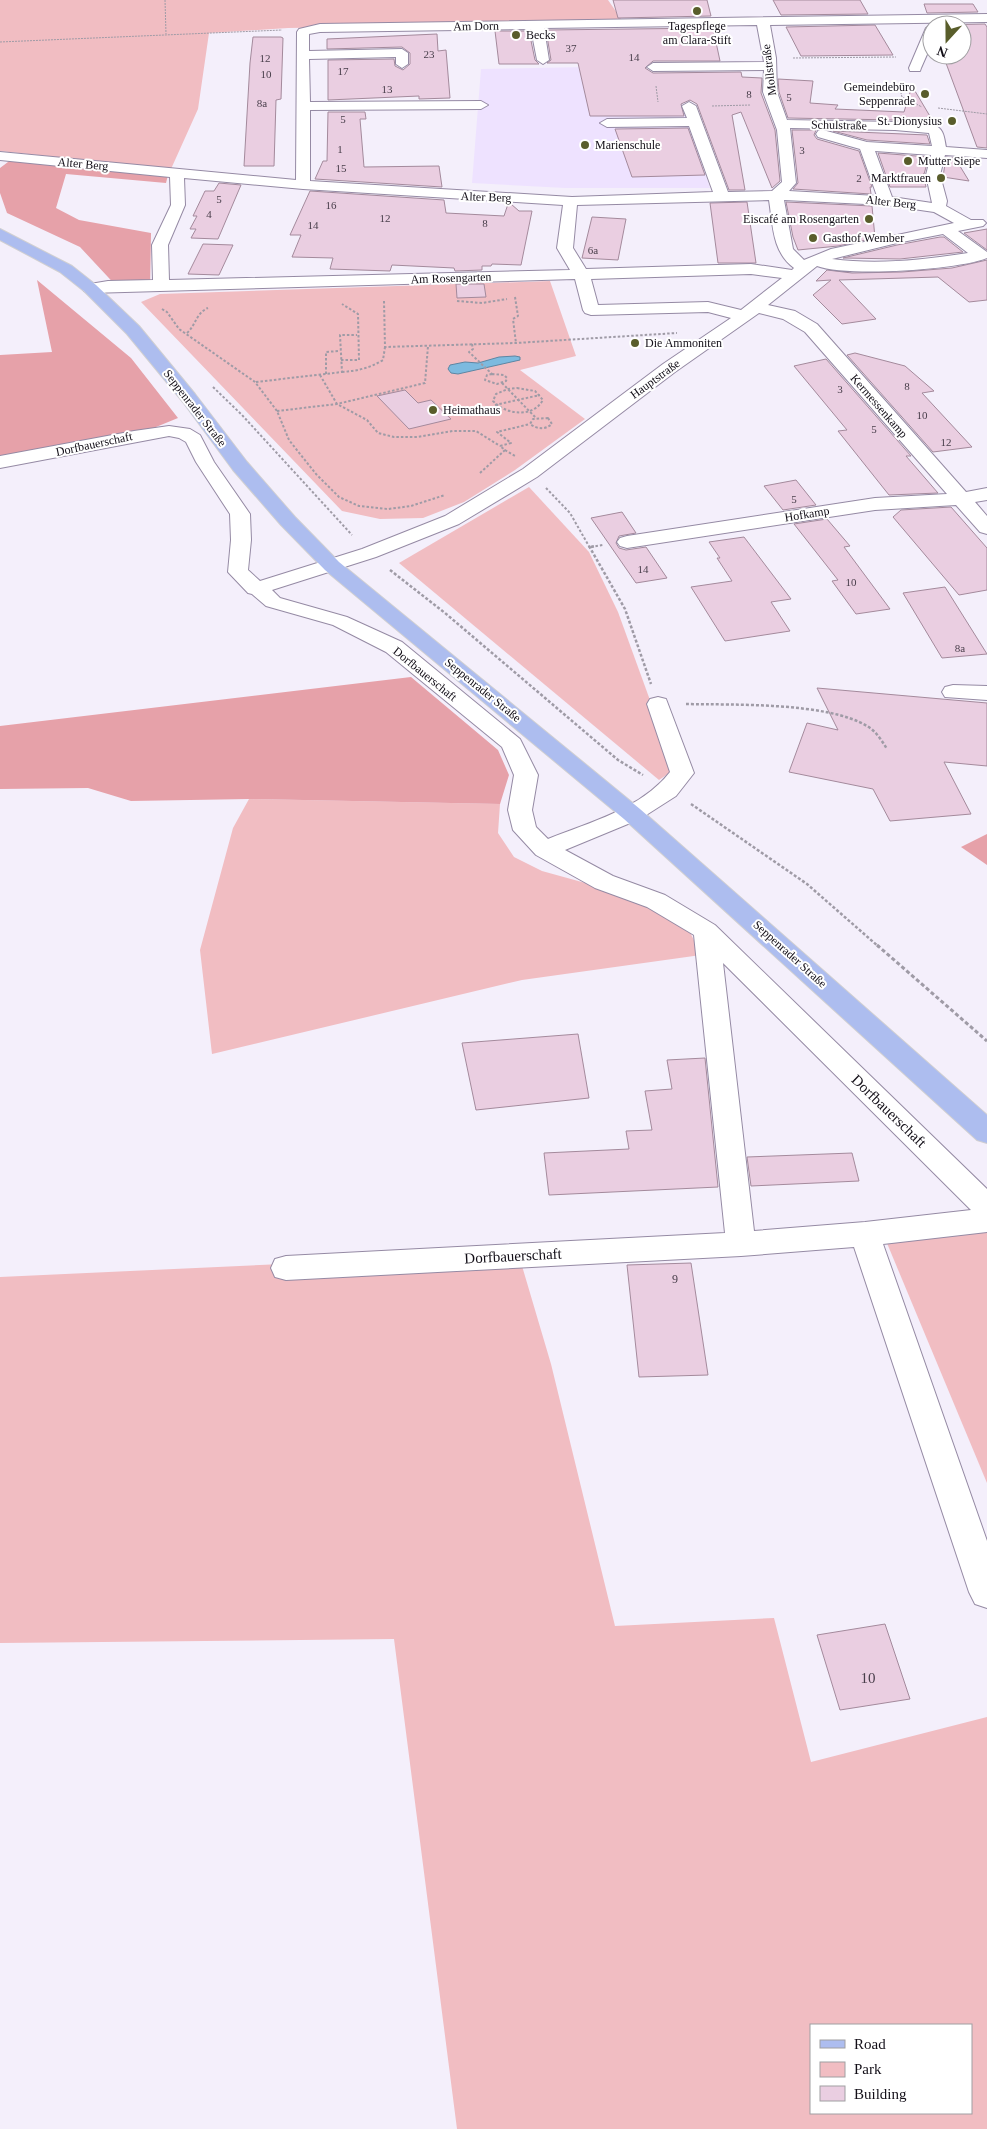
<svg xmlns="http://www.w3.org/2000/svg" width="987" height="2129" font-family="'Times New Roman',serif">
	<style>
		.built { fill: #eee2ff }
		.green { fill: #f1bdc2; fill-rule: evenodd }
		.forest { fill: #e6a1a9 }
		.water { fill: #7dbadf; stroke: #5d86a3 }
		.building { fill: #eacee1; stroke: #a48a9c }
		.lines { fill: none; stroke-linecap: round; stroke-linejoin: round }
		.minor-casing { stroke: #958aa4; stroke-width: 2 }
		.major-casing { stroke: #d0cfd1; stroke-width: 2 }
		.path-far3 { stroke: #9f9ba6; stroke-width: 1; stroke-dasharray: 2 1; stroke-linecap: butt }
		.path-far2 { stroke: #9f9ba6; stroke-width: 2; stroke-dasharray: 2.5 2; stroke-linecap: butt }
		.path-far1 { stroke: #9f9ba6; stroke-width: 2.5; stroke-dasharray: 3 2; stroke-linecap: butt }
		.path { stroke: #9f9ba6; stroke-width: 3; stroke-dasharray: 4 2.5; stroke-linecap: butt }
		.minor { fill: #fff; fill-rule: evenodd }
		.major { fill: #adbdef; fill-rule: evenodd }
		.poi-dot { fill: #595d2b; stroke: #fff; stroke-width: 2 }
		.labels { text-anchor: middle; stroke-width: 4; stroke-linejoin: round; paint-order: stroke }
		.far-number-label { font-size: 11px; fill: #483e4a }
		.far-street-label { font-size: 12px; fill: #120e17; stroke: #fff }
		.far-poi-label { font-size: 12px; fill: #120e17; stroke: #fff; text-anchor: start }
		.number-label { font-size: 12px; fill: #483e4a }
		.street-label { font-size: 15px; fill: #120e17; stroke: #fff }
		.near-number-label { font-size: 15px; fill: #483e4a }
	</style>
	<rect width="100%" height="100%" fill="#f4effb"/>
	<!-- built -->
	<path class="built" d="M641 66 651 107H683L710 188H565L472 183 481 69Z"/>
	<!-- green -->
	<g class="green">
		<path d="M0 0H608L624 23 288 28 209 33 198 109 171 169 0 151Z"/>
		<path d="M550 281 576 356 520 370 585 419 515 470 464 502 423 518 380 519 342 511 141 302 160 294Z"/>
		<path d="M529 487 589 552 618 612 675 769 659 780 399 563Z"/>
		<path d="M249 799 500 804 498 833 514 857 542 871 589 884 653 907 689 930 701 955 522 980 212 1054 200 950 233 828Z"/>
		<path d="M987 1222V1483L884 1236Z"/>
		<path d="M517 1249 551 1364 615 1626 774 1618 811 1762 987 1717V2129H457L394 1639 0 1643V1277L282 1264ZM811 2025H971V2113H811Z"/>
	</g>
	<!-- forest -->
	<g class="forest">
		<path d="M12 159 168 175 166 183 66 174 56 208 79 220 151 233 150 292 121 291 80 247 7 213 0 193V168Z"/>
		<path d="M37 280 131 358 178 418 134 436 0 462V355L52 352Z"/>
		<path d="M411 677 498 750 509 775 500 804 249 799 131 801 88 788 0 789V726Z"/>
		<path d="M987 834V865L961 847Z"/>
	</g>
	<!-- water -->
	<path class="water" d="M515 356 520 357V360L458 374 451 373 448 369 450 365 465 362 478 363 499 357Z"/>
	<!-- building -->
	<g class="building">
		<path d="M613 0H707L711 16 618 18Z"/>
		<path d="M773 0H860L868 14 781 15Z"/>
		<path d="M924 4H973L978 12 927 13Z"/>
		<path d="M985 24 987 27V148L977 147 943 55H962V25H937Z"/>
		<path d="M875 25 893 55 801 56 786 27Z"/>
		<path d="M713 28 720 61H653L645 68 653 73 741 72 742 77 762 78 761 93 775 130 780 181 772 188 741 112 732 115 745 190H729L697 104 690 100 681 104 684 116H590L578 63H547L551 60 546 30Z"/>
		<path d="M495 31H529L535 60 539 64H499Z"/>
		<path d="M437 34 438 51 446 50 450 98 419 99V96L328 100V60L394 59 395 66 403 70 410 64V53L402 47 327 49V39Z"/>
		<path d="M253 37H281L283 38 281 99 276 100 274 166H244L250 63Z"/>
		<path d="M778 79 813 81 810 103 838 105 835 109 904 112 912 86 934 123 895 120 788 118 779 92Z"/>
		<path d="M328 112H365L366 119H360L364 167 439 166 442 187 315 179 323 161H327Z"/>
		<path d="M688 128 705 175 632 177 615 129Z"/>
		<path d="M792 130H816L814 135 817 139 859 151 872 187H870L871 194 793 189 798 183Z"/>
		<path d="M833 131 927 135 930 144 867 140Z"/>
		<path d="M878 153 929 157 924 174H923L926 187H890Z"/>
		<path d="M946 157 955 158 969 181 943 177Z"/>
		<path d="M219 183 241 185 218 239 191 238 196 229H190L197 216H193L205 191H214Z"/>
		<path d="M310 191 444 200 446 213 504 216 508 204H511L519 211H532L521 265 492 264 491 266H482V270L455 271 454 268 392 265 390 271 330 269 333 258 292 257 301 235H290Z"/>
		<path d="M747 202 756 263H718L710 203Z"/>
		<path d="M786 202 872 206 875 238 838 246 798 250 793 237Z"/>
		<path d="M592 217 626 219 618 260 582 258Z"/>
		<path d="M987 229V250L964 233Z"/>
		<path d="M940 237H944L963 252 900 259 843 258 897 245Z"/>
		<path d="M203 244 233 245 219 275 188 274Z"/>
		<path d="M987 260V300L969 302 938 277 839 280 876 319 842 324 813 295 831 280 816 281 827 270 852 273 902 272 952 268Z"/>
		<path d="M456 284H484L486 297 457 298Z"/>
		<path d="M855 353 905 366 934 391 922 393 972 447 933 452 847 355Z"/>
		<path d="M826 359 911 456H906L938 493 889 495 838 431 847 430 794 366Z"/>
		<path d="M405 390 418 403 431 400 451 419 409 429 377 396Z"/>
		<path d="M796 480 816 505 783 510 764 486Z"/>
		<path d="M951 507 987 548V590L959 595 893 517 901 510Z"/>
		<path d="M622 512 636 533 619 536 616 543 619 548 626 550 646 547 667 578 636 583 591 518Z"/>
		<path d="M827 519 850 546 844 547 890 609 856 614 832 581 838 580 794 524Z"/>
		<path d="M744 537 791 599 771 602 790 631 725 641 691 587 732 581 717 558H720L709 542Z"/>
		<path d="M945 587 987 654 942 658 903 593Z"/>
		<path d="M817 688 987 703V766L944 762 971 814 890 821 873 789 789 772 807 723 838 730Z"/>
		<path d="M578 1034 589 1098 476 1110 462 1043Z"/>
		<path d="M705 1058 718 1187 549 1195 544 1153 629 1149 626 1131 652 1130 645 1091 672 1089 667 1060Z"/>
		<path d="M852 1153 859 1181 751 1186 747 1157Z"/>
		<path d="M691 1263 708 1375 639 1377 627 1265Z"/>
		<path d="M885 1624 910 1699 840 1710 817 1635Z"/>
	</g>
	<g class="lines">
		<defs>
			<g id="minor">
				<path d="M987 14V22L770 25 776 58 777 92 787 120 895 122 933 125C944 128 944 137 946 147L987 150V158L945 155 940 175 947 201 946 206 971 220H983L986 223 983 226 958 231 987 252V258C958 270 846 277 817 266L768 305 795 311 817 324 966 492 987 488V500L975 502 987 516V534L980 532 956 505 875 510 627 548 620 546 617 542 620 538 627 536 875 498 947 494 805 332 783 319 759 313 675 372 537 477 459 524 376 557 272 590 280 598 347 617 402 642 520 739 538 775 532 810 536 827 548 839C590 822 641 809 670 772L647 704 650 699 658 697 666 699 694 773 676 796 640 819 565 850 613 876 665 895 715 925 987 1189V1232L883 1244 987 1541V1608L975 1604 969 1592 854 1247 741 1256 286 1280 275 1277 271 1268 275 1259 286 1256 725 1233 694 935 647 907 595 888 536 855 513 830 508 810 514 775 502 747 386 652 333 625 266 606 252 594 248 593 228 572 231 540 230 514 196 462 186 442 179 438 169 436 0 468V456L134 431 169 426 190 429 200 435 214 462 250 514 251 540 248 570 260 581 362 549 445 516 523 469 663 364 731 318 708 312 591 315 585 313 583 310 575 279 90 293 84 291 82 288 84 285 108 281 153 280 152 245 171 205 170 177 0 160V152L296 180 297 32 299 29 320 24ZM757 25 764 62 653 63 647 67 653 71 764 70 763 92 777 130 782 182 772 191 728 192 696 106 689 102 682 106 687 118 607 119 600 123 607 127 689 126 713 192 572 197 310 181V110L481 109 488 105 481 101 310 102 309 59 396 57V64L402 68 408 64V53L402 49 309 51V34L320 32 531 29 537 60 543 64 549 60 544 28ZM790 128 895 130 929 133 932 146 867 142 823 130 818 131 816 134 818 137 860 149 877 196 789 191 796 183ZM875 151 931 155 926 175 932 203 892 197ZM184 178 303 189 563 205 557 248 570 270 169 280 168 245 185 205ZM769 200C773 225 772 252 794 268L792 270 751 264 586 269 573 248 577 205ZM784 200 886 205 934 212 954 223 831 249 804 260 793 249ZM943 234 968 253C923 260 877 265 832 259L897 243ZM751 274 782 278 741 310 708 302 598 305 591 279ZM723 963 971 1210 865 1222 754 1231Z"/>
				<path d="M932 24 935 25H932V43L921 68 920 71H910L909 68 926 28Z"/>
				<path d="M953 685 987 686V700L945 697 942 692 945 687Z"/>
			</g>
			<path id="major" d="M0 229 72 266 96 285 139 326 195 394 247 462 295 517 339 562 640 809 987 1115V1143L977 1140 624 819 325 570 281 525 233 470 183 402 127 334 84 291 60 272 0 240Z"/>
		</defs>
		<!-- minor casing -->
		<use href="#minor" class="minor-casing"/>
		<!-- major casing -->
		<use href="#major" class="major-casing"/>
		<!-- path-far3 -->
		<g class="path-far3">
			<path d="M165 0 166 34"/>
			<path d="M0 42 282 30"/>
			<path d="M793 58 896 57"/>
			<path d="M905 84 901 93 902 97 922 107"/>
			<path d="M656 86 658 102"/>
			<path d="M712 106 751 105"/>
			<path d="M938 108 987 114"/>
		</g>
		<!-- path-far2 -->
		<g class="path-far2">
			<path d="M515 297 518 316 513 319 516 343"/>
			<path d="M384 301 385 347 516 343 677 333"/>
			<path d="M457 301 482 303 507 299"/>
			<path d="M162 309 167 312 179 329 255 382 277 411 289 440 316 474 339 497 359 506 388 509 411 506 445 495"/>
			<path d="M187 333C196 325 196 313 208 308"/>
			<path d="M472 344 473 349 469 352 492 374"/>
			<path d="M341 360H359L358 314 342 304"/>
			<path d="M342 372C357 371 370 368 383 360L385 347"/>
			<path d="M326 374V352L339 351"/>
			<path d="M492 374 504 375 507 378 506 381 497 384 485 380 487 375Z"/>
			<path d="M320 375 337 404 367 420 378 433 394 437H417L453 431H476L500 446"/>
			<path d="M256 382 342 372 340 335H357"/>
			<path d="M502 383 536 418"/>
			<path d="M213 387 242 415 352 535"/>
			<path d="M517 388 535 391 543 400C533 418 506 415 493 401L496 394 508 389Z"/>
			<path d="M495 405 540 395"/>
			<path d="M277 411 337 404 425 383 428 346"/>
			<path d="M548 418 552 424C545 430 537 429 530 424L533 419Z"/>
			<path d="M505 450 515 456"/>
			<path d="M480 473 505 450 500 446 511 443 497 432 530 424"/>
			<path d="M546 488 570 513 590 548"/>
			<path d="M591 547 603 545"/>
		</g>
		<!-- path-far1 -->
		<g class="path-far1">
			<path d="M589 546 625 609 651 684"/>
			<path d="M591 547 595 546"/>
			<path d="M390 570 445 613 618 760 643 775"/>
			<path d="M686 704C734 705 827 702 867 726 876 731 882 741 887 749"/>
			<path d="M691 804 807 884 879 947"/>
		</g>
		<!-- path -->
		<path class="path" d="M877 945 987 1041"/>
		<!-- minor -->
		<use href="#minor" class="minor"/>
		<!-- major -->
		<use href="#major" class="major"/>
	</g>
	<!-- markers -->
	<g class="poi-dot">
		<circle cx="697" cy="11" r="5"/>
		<circle cx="516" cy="35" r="5"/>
		<circle cx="925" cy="94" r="5"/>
		<circle cx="952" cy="121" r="5"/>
		<circle cx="585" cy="145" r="5"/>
		<circle cx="908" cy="161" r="5"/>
		<circle cx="941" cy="178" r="5"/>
		<circle cx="869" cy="219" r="5"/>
		<circle cx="813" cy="238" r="5"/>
		<circle cx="635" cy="343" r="5"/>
		<circle cx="433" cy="410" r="5"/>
	</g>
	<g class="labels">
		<!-- far-number labels -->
		<g class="far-number-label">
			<text x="571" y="52">37</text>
			<text x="429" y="58">23</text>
			<text x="634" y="61">14</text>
			<text x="265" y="62">12</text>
			<text x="343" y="75">17</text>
			<text x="266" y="78">10</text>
			<text x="387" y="93">13</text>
			<text x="749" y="98">8</text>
			<text x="789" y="101">5</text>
			<text x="262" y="107">8a</text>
			<text x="343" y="123">5</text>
			<text x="340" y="153">1</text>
			<text x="802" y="154">3</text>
			<text x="341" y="172">15</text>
			<text x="859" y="182">2</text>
			<text x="219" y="203">5</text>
			<text x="331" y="209">16</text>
			<text x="209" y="218">4</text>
			<text x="385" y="222">12</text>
			<text x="485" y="227">8</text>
			<text x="313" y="229">14</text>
			<text x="593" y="254">6a</text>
			<text x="907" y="390">8</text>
			<text x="840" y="393">3</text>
			<text x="922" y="419">10</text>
			<text x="874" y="433">5</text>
			<text x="946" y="446">12</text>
			<text x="794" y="503">5</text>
			<text x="643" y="573">14</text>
			<text x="851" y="586">10</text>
			<text x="960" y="652">8a</text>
		</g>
		<!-- far-street labels -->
		<g class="far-street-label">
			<text transform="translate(476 26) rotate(-1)" y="4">Am Dorn</text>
			<text transform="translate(769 70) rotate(-97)" y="4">Mollstraße</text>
			<text transform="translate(839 125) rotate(1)" y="4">Schulstraße</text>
			<text transform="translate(83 164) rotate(5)" y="4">Alter Berg</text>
			<text transform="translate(486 197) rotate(2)" y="4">Alter Berg</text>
			<text transform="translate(891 202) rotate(6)" y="4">Alter Berg</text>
			<text transform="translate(451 278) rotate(-2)" y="4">Am Rosengarten</text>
			<text transform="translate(655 379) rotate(-36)" y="4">Hauptstraße</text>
			<text transform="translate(879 406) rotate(49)" y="4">Kermessenkamp</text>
			<text transform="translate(195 408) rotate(52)" y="4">Seppenrader Straße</text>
			<text transform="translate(94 444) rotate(-12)" y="4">Dorfbauerschaft</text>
			<text transform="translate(807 514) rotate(-9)" y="4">Hofkamp</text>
			<text transform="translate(425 674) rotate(39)" y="4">Dorfbauerschaft</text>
			<text transform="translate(483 690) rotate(39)" y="4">Seppenrader Straße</text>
			<text transform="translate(790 954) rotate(42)" y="4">Seppenrader Straße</text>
		</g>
		<!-- far-poi labels -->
		<g class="far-poi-label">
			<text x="697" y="30" text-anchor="middle">Tagespflege<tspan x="697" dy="14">am Clara-Stift</tspan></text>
			<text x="526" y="39">Becks</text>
			<text x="915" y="91" text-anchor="end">Gemeindebüro<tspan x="915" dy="14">Seppenrade</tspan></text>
			<text x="942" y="125" text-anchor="end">St. Dionysius</text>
			<text x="595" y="149">Marienschule</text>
			<text x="918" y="165">Mutter Siepe</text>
			<text x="931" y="182" text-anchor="end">Marktfrauen</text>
			<text x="859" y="223" text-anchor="end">Eiscafé am Rosengarten</text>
			<text x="823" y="242">Gasthof Wember</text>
			<text x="645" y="347">Die Ammoniten</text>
			<text x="443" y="414">Heimathaus</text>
		</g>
		<!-- number labels -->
		<g class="number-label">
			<text x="675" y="1283">9</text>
		</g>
		<!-- street labels -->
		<g class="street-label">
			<text transform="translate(889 1111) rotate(44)" y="5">Dorfbauerschaft</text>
			<text transform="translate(513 1256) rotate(-3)" y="5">Dorfbauerschaft</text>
		</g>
		<!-- near-number labels -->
		<g class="near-number-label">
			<text x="868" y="1683">10</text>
		</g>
	</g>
	<!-- legend -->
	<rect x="810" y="2024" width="162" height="90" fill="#ffffff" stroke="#a09fa2"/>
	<rect x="820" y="2040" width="25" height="8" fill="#adbdef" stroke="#a09fa2"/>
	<text x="854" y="2049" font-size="15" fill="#120e17">Road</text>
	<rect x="820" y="2062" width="25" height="15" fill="#f1bdc2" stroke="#a09fa2"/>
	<text x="854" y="2074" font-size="15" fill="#120e17">Park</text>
	<rect x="820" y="2086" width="25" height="15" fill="#eacee1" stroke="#a09fa2"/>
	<text x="854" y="2099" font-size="15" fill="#120e17">Building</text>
	<!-- north arrow -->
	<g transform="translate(947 40) rotate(201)"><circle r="24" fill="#ffffff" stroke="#a09fa2"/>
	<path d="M0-4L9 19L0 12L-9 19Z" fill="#595d2b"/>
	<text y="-8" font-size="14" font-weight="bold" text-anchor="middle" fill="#120e17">N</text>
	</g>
</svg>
